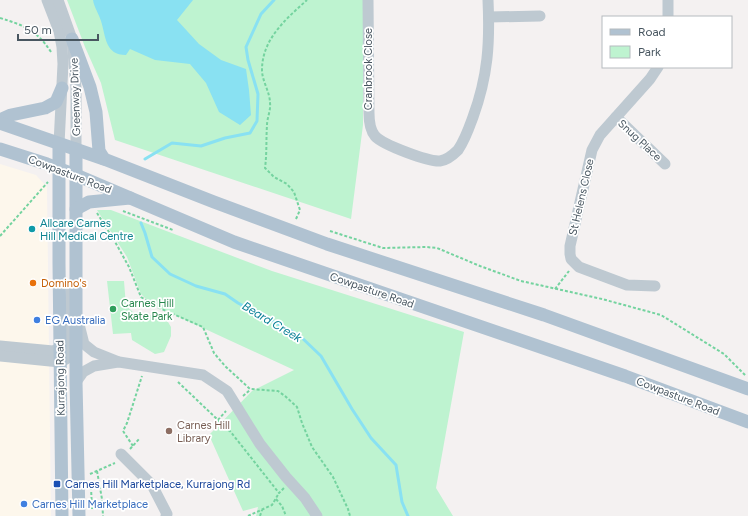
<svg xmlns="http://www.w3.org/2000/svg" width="748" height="516" font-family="Figtree,sans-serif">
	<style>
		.commercial { fill: #fdf7ec }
		.green { fill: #bef3d0 }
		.water { fill: #89e1f2 }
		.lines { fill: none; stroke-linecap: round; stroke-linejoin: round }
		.stream { stroke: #89e1f2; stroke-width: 3 }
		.path { stroke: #74d39f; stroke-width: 2; stroke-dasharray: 3 2; stroke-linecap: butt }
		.minor { stroke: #bec9d1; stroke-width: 11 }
		.major { stroke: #b0c2d1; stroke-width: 13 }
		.culture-dot { fill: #0f9aa8; stroke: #fff; stroke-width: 1.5 }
		.food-dot { fill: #e8710a; stroke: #fff; stroke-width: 1.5 }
		.leisure-dot { fill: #2e9e5b; stroke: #fff; stroke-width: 1.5 }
		.shop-dot { fill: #3f7fe0; stroke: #fff; stroke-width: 1.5 }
		.education-dot { fill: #8d6e63; stroke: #fff; stroke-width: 1.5 }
		.transit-dot { fill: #1a4fb4; stroke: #fff; stroke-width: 1.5 }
		.labels { text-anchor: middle; stroke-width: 3.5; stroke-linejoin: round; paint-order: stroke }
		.street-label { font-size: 11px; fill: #485660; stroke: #fff }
		.culture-label { font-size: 11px; fill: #0d838f; stroke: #fff; text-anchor: start }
		.food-label { font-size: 11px; fill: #c56008; stroke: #fff; text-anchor: start }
		.leisure-label { font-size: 11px; fill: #27864d; stroke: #fff; text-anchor: start }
		.shop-label { font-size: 11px; fill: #366cbe; stroke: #fff; text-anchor: start }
		.education-label { font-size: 11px; fill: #785e54; stroke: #fff; text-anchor: start }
		.transit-label { font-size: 11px; fill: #164399; stroke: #fff; text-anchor: start }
		.water-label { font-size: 12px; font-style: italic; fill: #077f96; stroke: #fff }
	</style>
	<rect width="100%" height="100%" fill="#f4f1f1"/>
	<!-- commercial -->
	<path class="commercial" d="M0 164 36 175 47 187 51 516H0Z"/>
	<!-- green -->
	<g class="green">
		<path d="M67 0H363V125L351 219 115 140 101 83 85 47Z"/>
		<path d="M97 210H111L272 271 464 332 436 488 453 516H256L258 507 243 511 209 435 252 391 294 370 151 304 141 294 127 257Z"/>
		<path d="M107 281H124L126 306 140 318 150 315 168 322 171 327V336L164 352 155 354 132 340 131 333 113 334Z"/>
	</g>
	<!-- water -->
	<path class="water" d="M93 0H193L177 20 199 44 221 60 246 69 249 90 251 115 240 125 219 112 206 83 190 64 155 60 130 49 126 55C105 55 106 37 101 21 99 14 94 7 93 0Z"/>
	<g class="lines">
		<!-- stream -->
		<g class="stream">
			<path d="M145 159 172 143 201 146 225 138 250 133 257 121 258 94 248 60 246 47 261 14 274 0"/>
			<path d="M141 223 145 233 152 257 170 274 196 286 225 294 238 303 299 335 321 356 352 409 371 438 396 465 402 502 408 516"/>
		</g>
		<!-- path -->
		<g class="path">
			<path d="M0 18C23 25 37 30 51 52"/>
			<path d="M123 211 173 230"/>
			<path d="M97 213 114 240 129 267 141 297 157 307 203 327 214 353 225 366 250 389 278 391 285 396 297 407 302 423 312 447 333 477 348 509 350 516"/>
			<path d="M296 219 300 210 294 192 287 184 274 177 265 168C267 153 266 139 267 125 267 118 271 110 270 103 270 92 262 81 262 70 262 39 286 19 307 0"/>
			<path d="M330 231 383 248 426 247 437 248 480 266 521 281 602 299 661 315 724 354 746 376"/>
			<path d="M0 236 48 182"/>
			<path d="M555 289 569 271"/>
			<path d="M178 382 218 420 226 411"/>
			<path d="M243 396 250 390"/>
			<path d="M218 420 222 427 230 431 279 493 284 488"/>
			<path d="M133 446 123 431 127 423 142 376"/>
			<path d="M130 449 140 438"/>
			<path d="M97 471 102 499 103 516"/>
			<path d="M90 474 115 463"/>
			<path d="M91 487 92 509"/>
			<path d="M276 499 282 506 286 516"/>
			<path d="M248 516 272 505 279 493"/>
			<path d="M260 516 262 510"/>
		</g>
		<!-- minor -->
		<g class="minor">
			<path d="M47 0 59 31 62 47 63 64 59 144"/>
			<path d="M58 0 72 39 76 88V149"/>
			<path d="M368 0 369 113C369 121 370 130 375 136 383 145 429 162 440 161 447 160 453 155 458 150 465 140 469 128 473 117 488 76 490 43 488 0"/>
			<path d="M668 0V17"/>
			<path d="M489 17 540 16"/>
			<path d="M616 117 665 164"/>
			<path d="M655 286 627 285 579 267 571 259 570 254V246L592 150 600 135 650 79 658 67"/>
			<path d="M79 324 84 344 94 352 119 362 203 375 227 391 260 444 286 477 305 498 317 516"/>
			<path d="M0 346 53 351 60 348"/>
			<path d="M0 356 60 362 66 359 68 352 69 314 71 291"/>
			<path d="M76 382 83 372 94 366 118 362"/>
			<path d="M121 454 152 485 167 514 166 516"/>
		</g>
		<!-- major -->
		<g class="major">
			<path d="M72 39 90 87 96 112 99 151 104 159"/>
			<path d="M0 120 11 115 45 108 56 102 62 88"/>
			<path d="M0 123 104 159 214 202 327 244 544 315 748 389"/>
			<path d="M59 144V263L62 516"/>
			<path d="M0 149 47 164 76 175 234 242 625 376 748 422"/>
			<path d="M76 149V382L79 516"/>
			<path d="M76 209 89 202 130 198"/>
		</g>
	</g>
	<!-- markers -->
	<circle class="culture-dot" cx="32" cy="229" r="4"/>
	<circle class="food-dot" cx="33" cy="283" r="4"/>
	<circle class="leisure-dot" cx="113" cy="309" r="4"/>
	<g class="shop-dot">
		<circle cx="37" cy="320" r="4"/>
		<circle cx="24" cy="504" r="4"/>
	</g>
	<circle class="education-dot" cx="169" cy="431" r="4"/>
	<rect class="transit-dot" x="53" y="480" width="8" height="8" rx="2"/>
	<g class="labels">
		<!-- street labels -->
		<g class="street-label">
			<text transform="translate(368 69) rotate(-90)" y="4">Cranbrook Close</text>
			<text transform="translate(75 97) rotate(-92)" y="4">Greenway Drive</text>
			<text transform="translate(640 140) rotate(43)" y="4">Snug Place</text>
			<text transform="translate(70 174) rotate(21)" y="4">Cowpasture Road</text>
			<text transform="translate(581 197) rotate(-77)" y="4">St Helens Close</text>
			<text transform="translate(372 290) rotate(19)" y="4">Cowpasture Road</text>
			<text transform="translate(60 378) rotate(-91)" y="4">Kurrajong Road</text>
			<text transform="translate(678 396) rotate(21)" y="4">Cowpasture Road</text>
		</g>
		<!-- culture labels -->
		<g class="culture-label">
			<text x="40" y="227">Allcare Carnes<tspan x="40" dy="13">Hill Medical Centre</tspan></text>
		</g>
		<!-- food labels -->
		<g class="food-label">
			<text x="41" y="287">Domino's</text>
		</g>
		<!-- leisure labels -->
		<g class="leisure-label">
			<text x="121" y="307">Carnes Hill<tspan x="121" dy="13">Skate Park</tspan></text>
		</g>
		<!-- shop labels -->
		<g class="shop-label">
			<text x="45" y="324">EG Australia</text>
			<text x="32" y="508">Carnes Hill Marketplace</text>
		</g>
		<!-- education labels -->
		<g class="education-label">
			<text x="177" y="429">Carnes Hill<tspan x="177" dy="13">Library</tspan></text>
		</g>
		<!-- transit labels -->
		<g class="transit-label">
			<text x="65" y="488">Carnes Hill Marketplace, Kurrajong Rd</text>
		</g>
		<!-- water labels -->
		<g class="water-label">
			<text transform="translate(272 322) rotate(31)" y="4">Beard Creek</text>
		</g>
	</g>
	<!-- legend -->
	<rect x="602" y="16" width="130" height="52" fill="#ffffff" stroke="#b6bbbf"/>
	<rect x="610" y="29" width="20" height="6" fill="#b0c2d1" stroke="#b6bbbf"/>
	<text x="638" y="36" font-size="12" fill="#485660">Road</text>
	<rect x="610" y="46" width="20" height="12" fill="#bef3d0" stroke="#b6bbbf"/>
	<text x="638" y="56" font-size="12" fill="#485660">Park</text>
	<!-- scale -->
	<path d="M18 34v6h80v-6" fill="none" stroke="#485660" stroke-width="2"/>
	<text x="24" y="34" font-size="12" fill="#485660" stroke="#ffffff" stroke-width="3" paint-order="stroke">50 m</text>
</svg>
